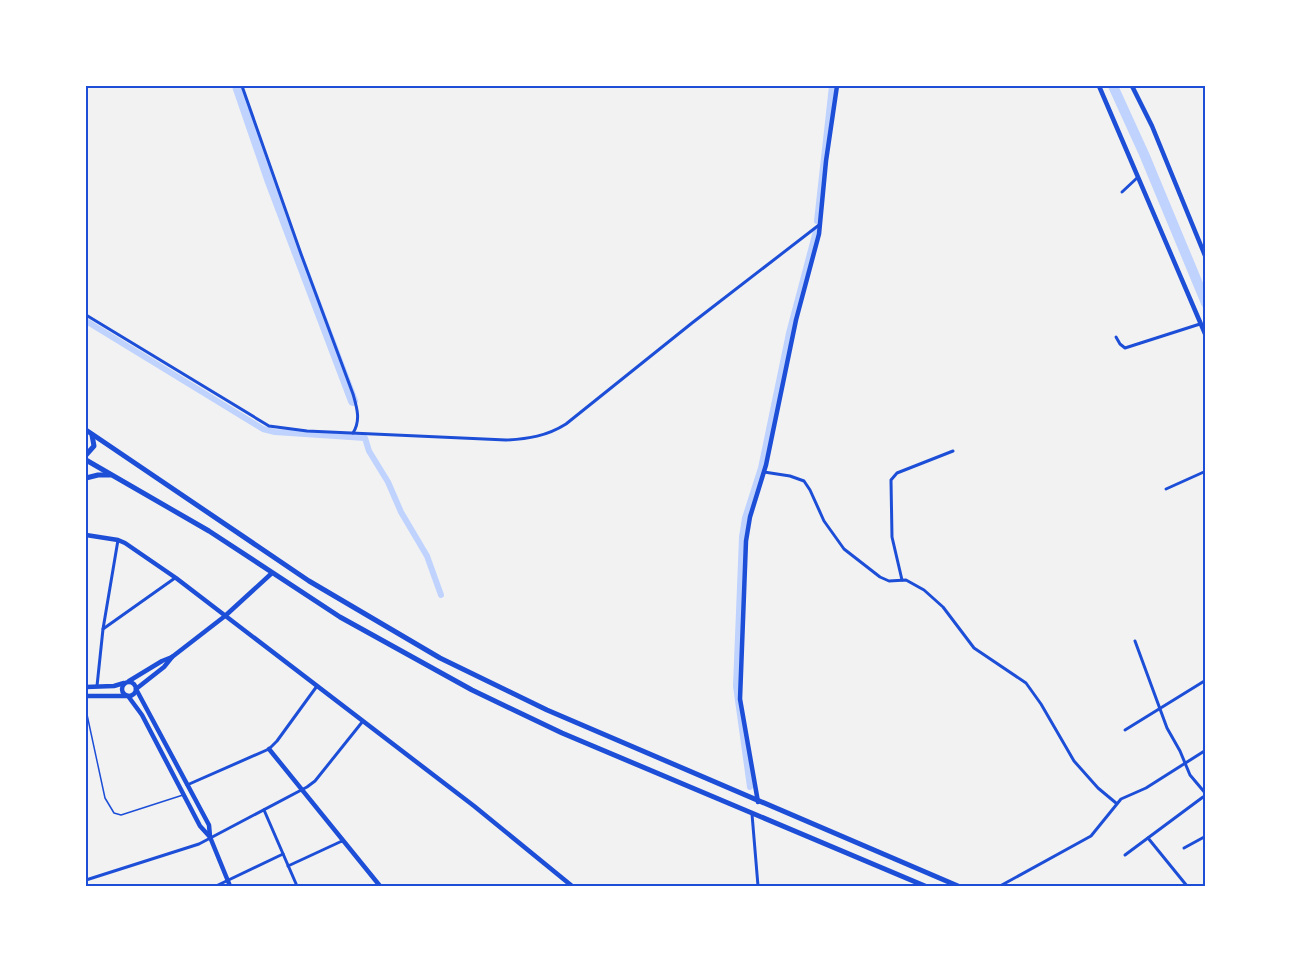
<svg xmlns="http://www.w3.org/2000/svg" width="1291" height="972" font-family="'PT Sans Narrow',sans-serif">
	<style>
		.lines { fill: none; stroke-linecap: round; stroke-linejoin: round }
		.canal { stroke: #bfd3fe; stroke-width: 6 }
		.river { stroke: #bfd3fe; stroke-width: 10 }
		.service { stroke: #1d4ed8; stroke-width: 1.5 }
		.minor { stroke: #1d4ed8; stroke-width: 3 }
		.tertiary { stroke: #1d4ed8; stroke-width: 4.5 }
		.trunk { stroke: #1d4ed8; stroke-width: 5 }
		.neatline { fill: none; stroke: #1d4ed8; stroke-width: 2 }
	</style>
	<rect width="100%" height="100%" fill="#f2f2f2"/>
	<g class="lines">
		<!-- canal -->
		<g class="canal">
			<path d="M817 221 832 86"/>
			<path d="M86 321 263 429 275 432 365 438 369 451 388 482 401 512 427 556 441 595"/>
			<path d="M750 787 736 686 742 537 745 518 761 468 789 333 816 231"/>
		</g>
		<!-- river -->
		<g class="river">
			<path d="M237 86 270 182 353 401"/>
			<path d="M1113 86 1144 154 1206 303"/>
		</g>
		<!-- service -->
		<path class="service" d="M86 710 105 798 114 813 121 815 183 795"/>
		<!-- minor -->
		<g class="minor">
			<path d="M242 86 301 254 353 394C357 408 361 420 353 433"/>
			<path d="M1122 192 1137 178"/>
			<path d="M86 315 269 426 307 431 506 440C528 439 547 436 566 424L692 323 819 225"/>
			<path d="M1116 337 1120 344 1125 348 1200 324"/>
			<path d="M764 472 790 476 804 481 810 490 824 521 844 549 880 577 889 581 906 580 924 590 943 607 974 648 1026 683 1041 704 1074 761 1098 788 1116 803"/>
			<path d="M1166 489 1206 471"/>
			<path d="M902 580 892 537 891 480 897 473 953 451"/>
			<path d="M103 629 175 578"/>
			<path d="M1135 641 1167 728 1180 751 1190 775 1206 794"/>
			<path d="M97 686 103 629 118 540"/>
			<path d="M1125 730 1206 680"/>
			<path d="M187 785 269 749 277 741 317 686"/>
			<path d="M264 810 297 886"/>
			<path d="M752 814 758 886"/>
			<path d="M1148 838 1187 886"/>
			<path d="M1184 848 1206 836"/>
			<path d="M1125 855 1203 797"/>
			<path d="M288 866 342 841"/>
			<path d="M86 880 199 844 307 787 315 781 363 721"/>
			<path d="M216 886 283 854"/>
			<path d="M1000 886 1091 836 1121 799 1146 788 1206 750"/>
		</g>
		<!-- tertiary -->
		<g class="tertiary">
			<path d="M1099 86 1206 336"/>
			<path d="M1132 86 1152 126 1206 258"/>
			<path d="M86 535 118 540 125 543 176 578 474 806 572 886"/>
			<path d="M172 657 164 667 136 689 209 825 210 837 230 886"/>
			<path d="M129 681 162 661 172 657 225 616 272 573"/>
			<circle cx="129" cy="689" r="7"/>
			<path d="M86 687 114 686 124 683"/>
			<path d="M86 696H128L142 715 200 826 210 837"/>
			<path d="M269 749 380 886"/>
			<path d="M758 802 740 699 746 541 750 517 766 465 796 320 819 234 826 161 837 86"/>
		</g>
		<!-- trunk -->
		<g class="trunk">
			<path d="M86 430 309 581 440 658 547 710 958 886"/>
			<path d="M86 455 94 446 92 435"/>
			<path d="M86 460 209 531 340 617 472 690 562 733 925 886"/>
			<path d="M86 478 98 475H110"/>
		</g>
	</g>
	<!-- border -->
	<rect width="1291" height="972" fill="none" stroke="#ffffff" stroke-width="174"/>
	<rect x="87" y="87" width="1117" height="798" class="neatline"/>
</svg>
